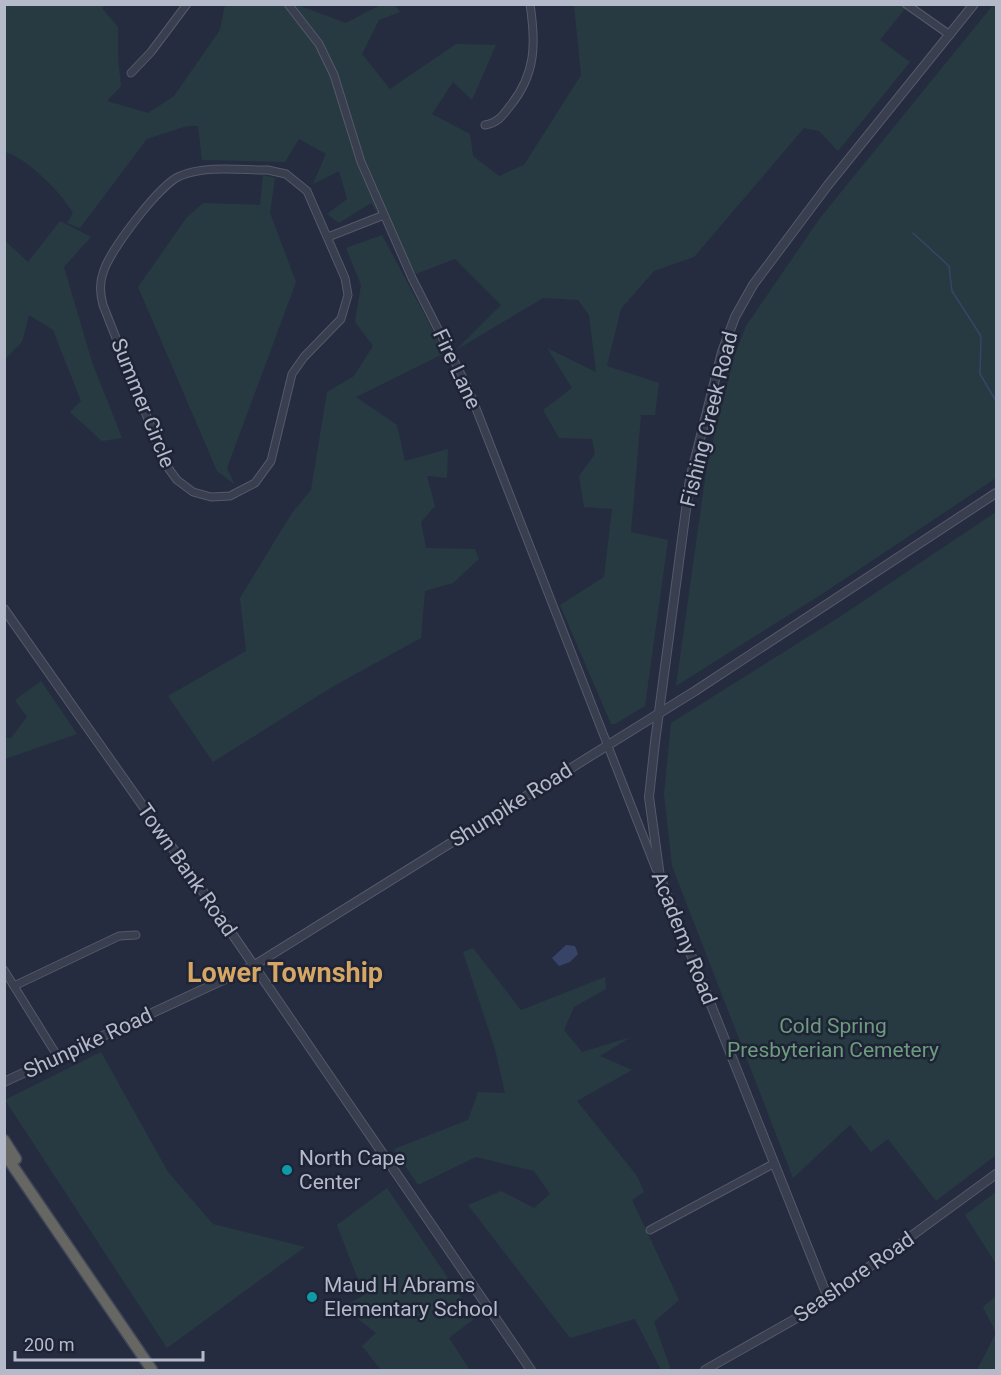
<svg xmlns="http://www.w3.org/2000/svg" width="1001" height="1375" font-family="Roboto,sans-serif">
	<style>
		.green { fill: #273a41 }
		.water { fill: #384467 }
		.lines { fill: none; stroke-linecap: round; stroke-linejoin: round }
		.stream { stroke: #384467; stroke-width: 1.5 }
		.minor-casing { stroke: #545a6a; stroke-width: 9 }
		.tertiary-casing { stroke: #545a6a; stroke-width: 10 }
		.trunk-casing { stroke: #414757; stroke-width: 13 }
		.minor { stroke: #393f4f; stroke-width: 7 }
		.tertiary { stroke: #393f4f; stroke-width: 8 }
		.trunk { stroke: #666662; stroke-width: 10 }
		.culture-dot { fill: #0f9aa8; stroke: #1e2435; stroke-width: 2 }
		.labels { text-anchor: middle; stroke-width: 5; stroke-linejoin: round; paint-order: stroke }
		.street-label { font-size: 21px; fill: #b5baca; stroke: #1e2435 }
		.park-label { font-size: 21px; fill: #6c9b7e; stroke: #1e2435 }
		.poi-label { font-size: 21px; fill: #b5baca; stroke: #1e2435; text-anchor: start }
		.district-label { font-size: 27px; font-weight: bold; fill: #d6a764; stroke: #1e2435 }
	</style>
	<rect width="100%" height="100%" fill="#252c40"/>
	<!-- green -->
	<g class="green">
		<path d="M5 5H105L102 8 118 27V59L121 86 107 101 148 113 174 96 220 30 225 5 300 6 346 23 380 5H394L400 12 379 20 362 54 390 89 456 44 496 45 472 100 453 82 432 114 470 134 473 156 499 176 524 165 581 75 574 5H908L880 40 910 62 838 151 819 131 804 128 694 257 654 271 621 309 607 366 659 383 655 415H641L631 532 668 540 645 706 615 724H611L560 605 604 577 612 509 584 507 579 476 595 454 592 439 559 438 543 410 572 388 547 348 596 372 589 315 578 300 543 298 456 350 501 305 455 259 416 274 371 203 339 223 327 214 347 199 339 171 313 184 326 154 299 139 285 162 202 160 198 126H187L147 139 80 228 67 223 73 213C61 192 27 158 5 152Z"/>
		<path d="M993 5H996V478L822 594 676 686 707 465 734 357 746 326 820 218Z"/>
		<path d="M263 175 275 178 270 213 296 282 227 468 235 485 217 471 138 287 187 217 203 203 260 205Z"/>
		<path d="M60 221 91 237 64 267 92 362 122 438 102 441 70 412 81 401 53 330 29 315 22 342 5 359V241L28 262Z"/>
		<path d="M382 235 445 353 356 397 397 425 405 461 448 449 447 478 427 476 435 506 421 522 426 548 475 549 479 559 453 583 425 591 421 638 332 687 213 762 168 696 246 651 240 598 292 513 311 490 327 392 354 376 373 346 355 322 361 285 346 248Z"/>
		<path d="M996 512V1155L936 1201 888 1139 871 1152 850 1125 793 1178 672 866 664 794 671 723 838 618Z"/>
		<path d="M41 681 77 734 5 759V738H11L27 717 15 700Z"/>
		<path d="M473 948 521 1010 605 977 606 989 574 1007 564 1030 582 1052 631 1037 600 1056 632 1070 577 1101 637 1176 644 1192 632 1200 679 1300 654 1322 671 1370H661L635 1319 570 1338 468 1205 501 1191 534 1208 550 1194 534 1171 476 1157 418 1185 394 1149 468 1120 478 1092 505 1093 495 1049 463 952Z"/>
		<path d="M101 1052 168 1172 213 1224 305 1247 167 1348 5 1100Z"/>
		<path d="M387 1188 475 1318 449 1338 470 1370H381L362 1346 376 1333 343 1307 364 1295 337 1225Z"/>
		<path d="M996 1192V1264L965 1215Z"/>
		<path d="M996 1296V1370H977L996 1333 983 1307Z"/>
	</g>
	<!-- water -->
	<path class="water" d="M566 945 575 946 578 954 570 962 559 966 552 958Z"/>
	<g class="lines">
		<!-- stream -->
		<path class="stream" d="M913 233 949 266 952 291 981 336 980 374 996 401"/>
		<defs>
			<g id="minor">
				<path d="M288 4 319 44 334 75 361 162 412 278 468 388 656 869"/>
				<path d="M906 4 950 35"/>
				<path d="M131 73 151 52 187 4"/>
				<path d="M485 125C498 123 503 115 510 106 536 74 536 44 530 4"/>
				<path d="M268 170 286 174 307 191 345 278 348 295 341 319 304 357 292 374 271 461 255 483 230 496 211 497 193 492 177 480 166 465 103 305C100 294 99 284 103 273 109 251 160 184 180 176 205 165 241 170 268 170Z"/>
				<path d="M328 237 384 215"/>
				<path d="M4 970 58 1057"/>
				<path d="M14 986 119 936 136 935"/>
				<path d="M650 1230 773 1164"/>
			</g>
			<g id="tertiary">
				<path d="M4 609 200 887 531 1370"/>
				<path d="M4 1082 253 966 695 691 996 493"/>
				<path d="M828 1298 660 877 649 797 655 742 690 479 722 352 735 317 753 285 828 185 974 4"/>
				<path d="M705 1370 809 1311 996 1174"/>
			</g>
			<g id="trunk">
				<path d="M4 1140 16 1159"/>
				<path d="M4 1153 152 1370"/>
			</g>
		</defs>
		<!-- minor casing -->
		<use href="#minor" class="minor-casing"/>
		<!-- tertiary casing -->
		<use href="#tertiary" class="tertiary-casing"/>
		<!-- trunk casing -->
		<use href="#trunk" class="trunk-casing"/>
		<!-- minor -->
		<use href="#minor" class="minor"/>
		<!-- tertiary -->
		<use href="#tertiary" class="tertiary"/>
		<!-- trunk -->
		<use href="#trunk" class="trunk"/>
	</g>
	<!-- markers -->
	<g class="culture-dot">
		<circle cx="287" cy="1170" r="6"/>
		<circle cx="312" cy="1297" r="6"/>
	</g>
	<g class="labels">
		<!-- street labels -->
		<g class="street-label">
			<text transform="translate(457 369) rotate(65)" y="7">Fire Lane</text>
			<text transform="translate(143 403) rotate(68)" y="7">Summer Circle</text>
			<text transform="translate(709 419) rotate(-76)" y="7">Fishing Creek Road</text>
			<text transform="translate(511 805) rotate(-32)" y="7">Shunpike Road</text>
			<text transform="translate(187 870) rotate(55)" y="7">Town Bank Road</text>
			<text transform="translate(684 938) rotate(68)" y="7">Academy Road</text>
			<text transform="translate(88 1043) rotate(-25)" y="7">Shunpike Road</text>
			<text transform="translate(854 1277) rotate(-35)" y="7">Seashore Road</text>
		</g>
		<!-- park labels -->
		<g class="park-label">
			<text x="833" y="1033">Cold Spring<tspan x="833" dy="24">Presbyterian Cemetery</tspan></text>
		</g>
		<!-- poi labels -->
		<g class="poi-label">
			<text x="299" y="1165">North Cape<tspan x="299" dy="24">Center</tspan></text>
			<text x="324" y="1292">Maud H Abrams<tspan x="324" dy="24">Elementary School</tspan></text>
		</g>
		<!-- district labels -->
		<g class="district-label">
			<text x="285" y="982">Lower Township</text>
		</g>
	</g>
	<!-- border -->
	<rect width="1001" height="1375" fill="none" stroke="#b5baca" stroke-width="12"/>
	<!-- scale -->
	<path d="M15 1351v9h188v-9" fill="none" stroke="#b5baca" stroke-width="3"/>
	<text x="24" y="1351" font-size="18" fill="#b5baca" stroke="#1e2435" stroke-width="4.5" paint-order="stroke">200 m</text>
</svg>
